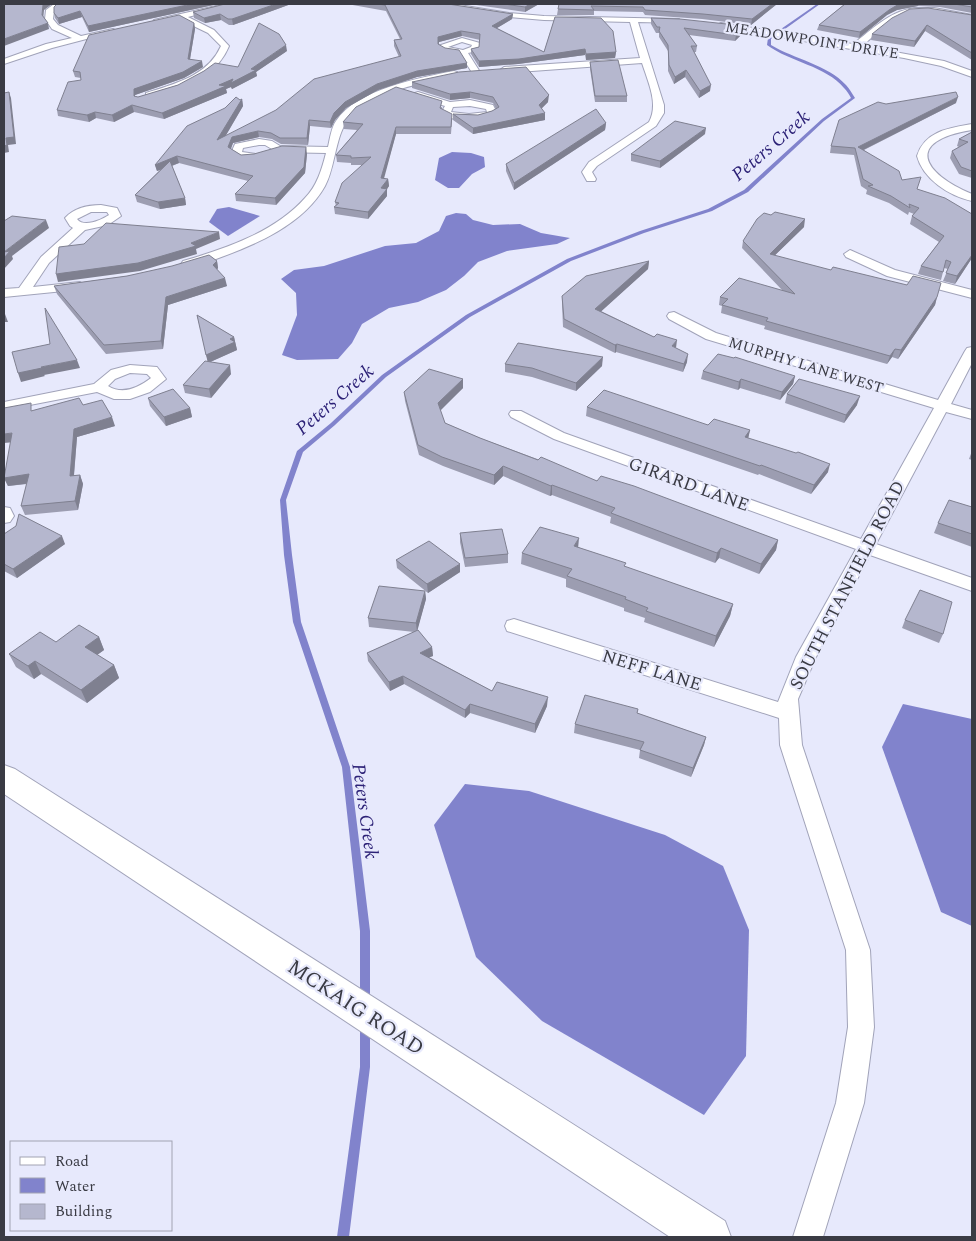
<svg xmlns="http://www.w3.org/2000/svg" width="976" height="1241" font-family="Spectral,serif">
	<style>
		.water { fill: #8183cc }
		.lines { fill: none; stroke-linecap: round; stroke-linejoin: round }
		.stream { fill: #8183cc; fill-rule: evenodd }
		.street-casing { stroke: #a1a3b9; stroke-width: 2 }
		.secondary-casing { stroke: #a1a3b9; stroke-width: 2 }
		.street { fill: #fff; fill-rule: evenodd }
		.secondary { fill: #fff; fill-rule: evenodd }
		.wall { fill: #9c9db1 }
		.shaded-wall { fill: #7f8090 }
		.building { fill: #b5b7ce; stroke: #7f8090 }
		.labels { text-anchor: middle; stroke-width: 4.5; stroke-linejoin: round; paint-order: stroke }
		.far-street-label { font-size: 15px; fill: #3a3b44; stroke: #e7e9fc }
		.street-label { font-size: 18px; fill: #3a3b44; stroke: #e7e9fc }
		.water-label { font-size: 19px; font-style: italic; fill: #2d2277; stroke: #e7e9fc }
		.near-street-label { font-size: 21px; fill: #3a3b44; stroke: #e7e9fc }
	</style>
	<rect width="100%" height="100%" fill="#e7e9fc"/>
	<!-- water -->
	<g class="water">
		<path d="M452 152 471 153 484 157 485 167 472 174 459 188H448L435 180 439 158Z"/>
		<path d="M229 207 260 216 228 236 209 222 217 209Z"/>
		<path d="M456 213 466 214 473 220 493 225 520 224 541 233 570 238 557 244 507 251 478 262 464 276 446 290 418 302 389 308 362 324 352 343 338 359 297 360 282 355 297 315 296 293 281 279 294 270 324 266 385 246 416 243 439 231 446 216Z"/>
		<path d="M903 704 972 719V926L941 912 882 747Z"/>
		<path d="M465 784 529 791 665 835 723 866 749 930 746 1056 704 1115 542 1021 476 957 434 825Z"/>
	</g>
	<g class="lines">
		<!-- stream -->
		<g class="stream">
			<path d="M817 4H820L771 39V45C794 59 828 65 846 85 850 89 852 94 855 98L824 121 748 192 712 211 644 233 571 261 470 317 386 377 335 425 303 452 286 500 292 555 301 622 350 767 370 931V1001L369 1005 365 1006 361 1005 360 1001V931L342 767 293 622 284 555 280 500 297 451 331 423 382 375 466 315 567 259 640 231 708 209 744 190 822 119 851 98C849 94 847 91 844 88 826 66 790 62 767 45L768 38Z"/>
			<path d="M365 1020 369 1021 370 1025V1067L349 1237H337L360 1067V1025L361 1021Z"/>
		</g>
		<defs>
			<g id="street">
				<path d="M54 4H62L54 11 53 19 58 25 81 36 113 29 117 31 52 48 4 64V59L46 44 72 38 52 29 45 19 46 10Z"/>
				<path d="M225 4H237L188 17 214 30 229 46C218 73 194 83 168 92 161 94 153 98 146 97V93C174 84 208 76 221 46L208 33 179 19 157 24 153 22 154 20Z"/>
				<path d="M437 4H453L509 13 544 16 679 19V23H676L638 22 664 105V113L656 126 597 166 592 172 596 179 595 181H587L582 172 589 162 649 122C659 104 648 82 642 63L504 73 500 70 504 67 640 58 630 22 544 20 509 17 441 6Z"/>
				<path d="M914 8H934L972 15V19C949 16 921 5 899 17 885 24 874 36 862 46L944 61 972 71V77L941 66 904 58 721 27 717 25 721 23 853 44C873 29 888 12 914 8Z"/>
				<path d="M462 38 480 43 478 51 468 53 480 72 479 74H473L460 54 445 52 438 46ZM462 42 472 45 471 47 463 50 448 47Z"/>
				<path d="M454 71 457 72V76C422 84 377 89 351 116 335 132 336 166 325 186 303 225 255 245 216 259 206 262 193 269 183 267L181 264 183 261C225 249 275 232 305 198 317 186 322 169 326 153L277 152 265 145H259L243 148 242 152 262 155 263 157C255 164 239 160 231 153L235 144 259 139 272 141 280 146 328 147C330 139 331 128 336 121 357 89 419 78 454 71Z"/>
				<path d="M418 92 450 102 470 100 493 105 497 113C485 123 454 123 441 113L445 106 415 97V93ZM470 106 486 109 487 112 469 114 451 112 453 107Z"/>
				<path d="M972 124V130C904 141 922 173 972 194V201C949 196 923 179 917 156 925 131 949 128 972 124Z"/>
				<path d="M101 205 117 208 121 216 108 225 85 230 49 263 33 287 80 282 86 286 84 289 4 297V289L19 288 41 257 73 228 70 226 65 218C74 208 88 205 101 205ZM91 212H107L109 215C101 220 84 228 77 219Z"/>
				<path d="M850 250 895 270 972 290V298L887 276 846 257 844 254Z"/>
				<path d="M674 312 716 333 938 400 965 351 967 348 972 347V363L951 404 972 410V419L946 412 876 544 972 578V591L870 555 816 657 798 699 802 745 870 950 874 1027 864 1103 823 1237H793L836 1103 848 1027 846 950 780 745 779 718 507 631 505 626 507 621 514 619 778 702 796 657 856 549 554 439 511 417 509 414 511 411H521L564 433 861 539 934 408 706 339 669 319 667 316 669 313Z"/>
				<path d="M130 365 157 367 166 379 150 392 130 399H114L97 392 4 410V402L94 384 111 370ZM130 373 147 374 151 378C138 388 123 395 108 386L115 379Z"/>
				<path d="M4 507 10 508 14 516 10 522 4 523Z"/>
			</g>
			<path id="secondary" d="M4 765 15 769 725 1221 731 1237H670L4 794Z"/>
		</defs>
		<!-- street casing -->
		<use href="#street" class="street-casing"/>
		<!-- secondary casing -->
		<use href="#secondary" class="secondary-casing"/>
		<!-- street -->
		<use href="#street" class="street"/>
		<!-- secondary -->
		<use href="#secondary" class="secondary"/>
	</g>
	<!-- wall -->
	<g class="wall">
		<path d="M218 4 89 32 82 17 59 24 55 18 54 13Z"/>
		<path d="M225 4H291L233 25H229L221 20 205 23 194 18 193 12Z"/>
		<path d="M347 4H448L513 14 512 19 497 28 544 52 555 17 616 52 615 58 586 60 585 55 518 64 479 67 471 54V49L479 47 480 40 462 36 439 42 438 44 467 68 417 77 378 90 346 108 335 120 331 128 310 126 308 145 281 144 272 139 259 137 233 143 231 149 241 155 307 154 305 173 276 205 236 201 235 194 248 181 179 163 172 166 185 198 186 205 160 209 137 202 135 195 160 170 157 171 155 165 240 100 242 99 243 106 225 137 399 57 394 46V40L400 39 386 11Z"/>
		<path d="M469 4H539L525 12Z"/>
		<path d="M559 4H777L751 25 702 19 645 15 643 12 594 11V15H557L558 9Z"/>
		<path d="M845 4H972V13L940 7 918 6 897 10 887 15 859 38 817 30 819 25Z"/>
		<path d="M972 15V60L925 31 914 47 871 40 872 34Z"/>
		<path d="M651 18 745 26 744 32 735 41 689 35 697 46 696 52H694L710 91 699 98 685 77 674 84 668 71V51L659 37V33H656L651 24Z"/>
		<path d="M194 23 195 29 190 59 203 67 184 78 135 95V97H138L238 67 287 51 256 72 257 76 232 89 231 87 226 89 227 93 164 119 134 112 114 122 96 118 89 122 58 116 57 110 81 80V78L75 77 73 71Z"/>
		<path d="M590 62 627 96V102H595L590 69Z"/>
		<path d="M412 82 548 102 541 109 545 120 473 134 453 120V114L478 115 492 111 496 109 493 103 470 98 450 100 412 88Z"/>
		<path d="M956 103 864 150 902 180 917 189 972 258 955 284 943 281 948 269 944 268 941 280 918 274 921 266 939 242 910 224 912 216 914 214 909 212 908 215 889 203 866 194 867 190 861 186 854 155 830 153 831 146 886 104Z"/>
		<path d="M442 107V109L452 120 451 134H396L383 179H388L389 186 387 189V196L368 219 335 214 334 207 336 206 335 202 363 165H351V163L337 162 336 155 357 130 344 129 343 122Z"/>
		<path d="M606 123 605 130 514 190 506 171V164Z"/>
		<path d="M972 132V178L959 174 950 158 952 151 959 147 957 146 959 139Z"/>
		<path d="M705 134 660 168 631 161V154Z"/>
		<path d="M804 227 774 256 937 297 935 305 898 359 892 357 887 364 764 329 765 326 721 313 722 306 719 305 720 297 782 290 742 248 743 241Z"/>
		<path d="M217 261 218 268 217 270 227 286 168 305 163 349 106 354 57 294 54 286 127 276Z"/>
		<path d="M649 261 648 269 601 311 676 348 687 362 683 372 616 352 615 353 563 327 562 304V296Z"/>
		<path d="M197 315 234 337 237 350 210 362 231 374 211 398 185 393 183 385 208 362Z"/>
		<path d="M505 364 602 366 576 391 532 377 505 372Z"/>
		<path d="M703 371 795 376 793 384 780 400 740 388 738 390 701 379Z"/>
		<path d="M463 379V388L440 410 445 423 480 438 597 481 778 540 776 550 759 574 719 558 715 563 610 523 611 517 552 495 550 496 503 476 494 485 443 466 419 455 405 401 404 392Z"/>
		<path d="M787 394 857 405 844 423 785 403Z"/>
		<path d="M148 398 190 408 192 417 166 426 150 406Z"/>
		<path d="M83 405 115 426 77 437 74 476 80 475 83 484 78 510 25 515 21 506 27 484 8 486 4 478 34 410Z"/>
		<path d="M587 407 708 425 750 430 748 438 828 472 811 494 759 474 758 475 586 416Z"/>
		<path d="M972 451V460L969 459Z"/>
		<path d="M972 507V547L934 533 938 523Z"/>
		<path d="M460 533 508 554V563L465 567 460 542Z"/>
		<path d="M4 534 65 544 17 578 4 571Z"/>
		<path d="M578 547 625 567 733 604 730 616 714 647 644 622 645 618 624 611V608L566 587V579L521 564 522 553Z"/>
		<path d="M396 560 460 572 428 593 397 568Z"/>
		<path d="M425 591 426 599 417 630 432 647 433 656 429 657 492 691 547 706 535 733 470 713 465 718 404 684 390 691 368 661 367 653 414 632 369 627 368 618Z"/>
		<path d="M905 620 943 634 939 643 902 628Z"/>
		<path d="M99 637 104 650 97 655 114 665 119 678 87 703 41 674 34 679 16 667 9 654 56 642Z"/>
		<path d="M637 713 706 737 704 745 691 777 639 758 640 750 574 733 575 724Z"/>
	</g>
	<!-- shaded-wall -->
	<g class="shaded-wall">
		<path d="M43 4H52L44 10 43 20 42 15Z"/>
		<path d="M192 4H218L89 32 88 26Z"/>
		<path d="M276 4H291L233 25 232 19Z"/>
		<path d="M530 4H539L525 12V7Z"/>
		<path d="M772 4H777L751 25 752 19Z"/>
		<path d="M899 4H919L918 6 897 10 887 15 859 38 860 32 889 10Z"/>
		<path d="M80 11 82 17 59 24 58 18Z"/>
		<path d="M220 14 221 20 205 23 204 18Z"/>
		<path d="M513 14 512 19 492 31V26Z"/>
		<path d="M48 23 49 29 4 46V39Z"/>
		<path d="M194 23 195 29 189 65 188 59Z"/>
		<path d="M927 25 925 31 914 47 915 41Z"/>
		<path d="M745 26 744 32 735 41 736 35Z"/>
		<path d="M461 31 462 36 439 42 438 50V37Z"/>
		<path d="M286 45 287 51 256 72 257 76 232 89 231 87 226 89 227 93 164 119 162 113 251 69Z"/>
		<path d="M585 49V55L518 64 479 67V61Z"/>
		<path d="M616 52 615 58 586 60V54Z"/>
		<path d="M202 61 203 67 184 78 135 95V103L134 96V89Z"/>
		<path d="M467 63V68L417 77 378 90 346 108 335 120 331 128 330 122 334 113 345 102 377 84 417 71Z"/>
		<path d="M686 70 685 77 674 84 675 77Z"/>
		<path d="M711 85 710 91 699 98 700 91Z"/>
		<path d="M9 92 11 98 16 144 8 145 9 152 4 153V146L6 138Z"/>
		<path d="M470 92V98L450 100V94Z"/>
		<path d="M549 95 548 102 538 112 539 105Z"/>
		<path d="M958 97 956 103 857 153 858 147Z"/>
		<path d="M242 99 243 106 219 147 217 140Z"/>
		<path d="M132 105 134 112 114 122 112 115Z"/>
		<path d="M95 112 96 118 89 122 87 115Z"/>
		<path d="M545 113V120L473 134V128Z"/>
		<path d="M309 120 310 126 308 145 307 138Z"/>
		<path d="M606 123 605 130 514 190V183Z"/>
		<path d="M396 127V134L382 186 381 178Z"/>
		<path d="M706 128 705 134 660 168V161Z"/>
		<path d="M258 131 259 137 233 143 229 153 228 147 232 137Z"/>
		<path d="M306 147 307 154 305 173 276 205 275 198Z"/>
		<path d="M177 156 179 163 157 171 155 165Z"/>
		<path d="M388 179 389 186 387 189V196L368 219V212L381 188Z"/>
		<path d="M185 198 186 205 160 209 158 202Z"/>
		<path d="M805 219 804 227 768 262 770 254Z"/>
		<path d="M46 220 49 228 12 256 13 259 4 269V252Z"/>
		<path d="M219 232 220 239 196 249 197 254 140 271 58 282 56 274 191 243Z"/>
		<path d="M972 255V258L955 284 957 276Z"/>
		<path d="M217 261 218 268 214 273 213 265Z"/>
		<path d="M649 261 648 269 595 317V309Z"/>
		<path d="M225 278 227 286 168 305 163 349 161 341 166 297Z"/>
		<path d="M937 297 935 305 898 359 901 350Z"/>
		<path d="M4 314H5L8 322H4Z"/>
		<path d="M234 337 237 350 208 363 206 355 230 339Z"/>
		<path d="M677 340 676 348 672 346Z"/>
		<path d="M617 344 616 352 615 353V345Z"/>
		<path d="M895 349 892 357 887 364 890 356Z"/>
		<path d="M688 354 687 362 683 372 684 364Z"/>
		<path d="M603 357 602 366 576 391V383Z"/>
		<path d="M77 360 80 368 44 375 45 376 21 382 18 373 41 367Z"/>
		<path d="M230 365 231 374 211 398 209 389Z"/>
		<path d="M795 376 793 384 780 400 782 392Z"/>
		<path d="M463 379V388L438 413V403Z"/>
		<path d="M741 379 740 388 738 390 739 382Z"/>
		<path d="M860 396 857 405 844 423 846 415Z"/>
		<path d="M190 408 192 417 166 426 164 417Z"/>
		<path d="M112 417 115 426 77 437 73 485 70 476 74 429Z"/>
		<path d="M750 430 748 439 745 437Z"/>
		<path d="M12 433 15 442 4 443V434Z"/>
		<path d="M830 464 828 472 811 494 814 485Z"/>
		<path d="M503 466V476L494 485V475Z"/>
		<path d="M29 474 32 483 8 486 4 478Z"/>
		<path d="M80 475 83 484 78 510 75 501Z"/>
		<path d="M552 485V495L550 496 551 486Z"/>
		<path d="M62 536 65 544 17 578 13 569Z"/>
		<path d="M579 538 578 549 574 546Z"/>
		<path d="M778 540 776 550 759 574 761 564Z"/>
		<path d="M721 548 719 558 715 563 717 553Z"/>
		<path d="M460 564V572L428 593 427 584Z"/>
		<path d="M425 591 426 599 417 632 416 623Z"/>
		<path d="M733 604 730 616 714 647 716 636Z"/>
		<path d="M99 637 104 650 90 660 85 647Z"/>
		<path d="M432 647 433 656 420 661V653Z"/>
		<path d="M35 661 41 674 34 679 28 666Z"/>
		<path d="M114 665 119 678 87 703 81 690Z"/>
		<path d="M403 676 404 684 390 691 389 682Z"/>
		<path d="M548 697 547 706 535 733V724Z"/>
		<path d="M470 704V713L465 718V710Z"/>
		<path d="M706 737 704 745 691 777 693 768Z"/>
	</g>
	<!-- building -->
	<g class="building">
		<path d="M4 4H44H43L42 15 48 23 4 39Z"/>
		<path d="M57 4H192L88 26 80 11 58 18 54 13V7Z"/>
		<path d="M225 4H276L232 19H228L220 14 204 18 193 12Z"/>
		<path d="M377 4H448L513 14 492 26 544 52 555 17 601 18 613 31 616 52 586 54 585 49 519 59 479 61 471 49 479 47 480 34 461 31 438 37V44L445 48 459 50 467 63 417 71 377 84 345 102 334 113 330 122 309 120 307 138H280L271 133 258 131 232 137 228 147 241 155 254 154 282 146 306 147 304 167 275 198 235 194 253 176 177 156 155 165 187 126 225 108 236 97 240 100 242 99 217 140 276 110 314 79 401 56 394 40 402 39 385 5Z"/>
		<path d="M504 4H530L525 7Z"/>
		<path d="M559 4H772L752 19 703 14 645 10 643 7 591 6 594 10 558 9Z"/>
		<path d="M845 4H902H899L889 10 860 32 819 25Z"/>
		<path d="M954 4H972V7Z"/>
		<path d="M928 8 972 15V53L927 25 915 41 872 34 892 18 910 9Z"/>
		<path d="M179 15 194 23 188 59 202 61 183 72 134 89V96L138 97 178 85 204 71 215 63 238 67 259 23 279 34 286 45 251 69 256 70 231 83 233 79 219 85 226 86 162 113 132 105 112 115 95 112 87 115 57 110 68 82 81 80 80 72 73 71 89 35Z"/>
		<path d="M651 18 680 19 745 26 736 35 684 28 697 46H691L711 85 700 91 686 70 675 77 669 65 668 45 659 31 660 27H657Z"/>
		<path d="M618 60 627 96H595L590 62Z"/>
		<path d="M526 67 549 95 539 105 545 113 473 128 453 114 478 115 492 111 499 107 493 97 470 92 450 94 412 82 459 72Z"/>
		<path d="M396 87 442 101 440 108 452 114 451 127H396L381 178 388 179 381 188 387 189 368 212 334 207 339 203 335 202 342 183 371 157 351 158V156L336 155 363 124 343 122 356 107Z"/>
		<path d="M9 92 14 137 6 138 7 145 4 146V93Z"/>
		<path d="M956 92 958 97 858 147 899 171 902 180 921 177 917 189 945 198 972 214V255L957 276 946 273 951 262 946 260 943 272 921 266 944 236 912 216 919 208 909 204 910 208 891 196 868 186 873 185 863 179 855 148 831 146 839 120 878 102 886 104Z"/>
		<path d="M596 109 606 123 514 183 506 164Z"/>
		<path d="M675 121 706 128 660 161 631 154Z"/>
		<path d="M972 132V171L961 167 952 151 968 142 959 139Z"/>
		<path d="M170 161 185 198 158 202 135 195Z"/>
		<path d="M775 212 805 219 770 254 831 270 833 267 907 285 913 276 941 283 937 297 901 350 895 349 890 356 766 321 768 318 722 305 728 299 720 297 739 278 795 294 743 241 757 219 764 213 771 215Z"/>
		<path d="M12 216 46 220 4 252 10 251 4 258V221Z"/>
		<path d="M106 223 219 232 191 243 196 246 138 263 56 274 59 247 84 244Z"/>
		<path d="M209 255 217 261 213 265 225 278 166 297 161 341 104 345 54 286 127 276 172 266Z"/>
		<path d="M649 261 595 309 654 337 657 334 677 340 672 346 688 354 684 364 617 344 615 345 564 319 562 296 586 276Z"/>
		<path d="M45 308 77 360 41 367 42 368 18 373 12 352 50 344Z"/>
		<path d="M197 315 234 337 230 339 235 342 206 355Z"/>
		<path d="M518 343 603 357 576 383 532 368 505 364Z"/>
		<path d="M718 354 734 358 735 357 795 376 782 392 741 379 739 382 703 371Z"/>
		<path d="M205 361 230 365 209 389 183 385Z"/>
		<path d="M429 369 463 379 438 403 445 423 480 438 538 460 541 457 597 481 601 476 634 486 778 540 761 564 721 548 717 553 611 513 615 508 552 485 551 486 503 466 494 475 442 457 418 445 404 392Z"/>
		<path d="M799 379 860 396 846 415 787 394Z"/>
		<path d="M173 389 190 408 164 417 148 398Z"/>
		<path d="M604 390 708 425 714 419 750 430 745 437 796 453 798 452 830 464 814 485 761 465 760 466 587 407Z"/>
		<path d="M79 398 83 405 102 400 112 417 74 429 70 476 80 475 75 501 21 506 29 474 4 478 12 433 4 434V408L31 403V411Z"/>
		<path d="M949 500 972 507V534L938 523Z"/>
		<path d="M19 514 62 536 13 569 4 564V534L16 526Z"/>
		<path d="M540 527 579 538 574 546 626 563 624 566 733 604 716 636 646 611 648 608 625 599 626 597 567 576 572 569 522 553Z"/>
		<path d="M502 529 508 554 465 558 460 533Z"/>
		<path d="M429 541 460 564 427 584 396 560Z"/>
		<path d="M379 586 425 591 416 623 368 618Z"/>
		<path d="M920 590 952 602 943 634 905 620Z"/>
		<path d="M79 625 99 637 85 647 114 665 81 690 35 661 28 666 9 654 40 632 56 642Z"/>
		<path d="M418 630 432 647 420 653 492 691 497 682 548 697 535 724 470 704 465 710 403 676 389 682 367 653Z"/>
		<path d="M585 695 638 709 637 713 706 737 693 768 640 750 644 742 575 724Z"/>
	</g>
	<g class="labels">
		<!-- far-street labels -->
		<g class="far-street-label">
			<text transform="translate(812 40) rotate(9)" y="5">MEADOWPOINT DRIVE</text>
			<text transform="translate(806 365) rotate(17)" y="5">MURPHY LANE WEST</text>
		</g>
		<!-- street labels -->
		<g class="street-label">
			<text transform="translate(689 484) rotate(20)" y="6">GIRARD LANE</text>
			<text transform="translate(847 585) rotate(-63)" y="6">SOUTH STANFIELD ROAD</text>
			<text transform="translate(652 670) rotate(17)" y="6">NEFF LANE</text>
		</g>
		<!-- water labels -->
		<g class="water-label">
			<text transform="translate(770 145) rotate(-41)" y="7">Peters Creek</text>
			<text transform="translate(334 399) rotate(-41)" y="7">Peters Creek</text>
			<text transform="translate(366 811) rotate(82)" y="7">Peters Creek</text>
		</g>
		<!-- near-street labels -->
		<g class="near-street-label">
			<text transform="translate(356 1007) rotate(33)" y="7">MCKAIG ROAD</text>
		</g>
	</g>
	<!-- border -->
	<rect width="976" height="1241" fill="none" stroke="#3a3b44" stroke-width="10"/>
	<!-- legend -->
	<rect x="10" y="1141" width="162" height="90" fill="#e7e9fc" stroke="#a2a3b2"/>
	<rect x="20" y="1157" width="25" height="8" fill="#ffffff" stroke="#a2a3b2"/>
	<text x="55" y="1166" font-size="15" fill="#3a3b44">Road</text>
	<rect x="20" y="1178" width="25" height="15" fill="#8183cc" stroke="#a2a3b2"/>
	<text x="55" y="1191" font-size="15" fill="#3a3b44">Water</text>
	<rect x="20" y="1204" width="25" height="15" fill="#b5b7ce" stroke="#a2a3b2"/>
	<text x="55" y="1216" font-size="15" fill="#3a3b44">Building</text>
</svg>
